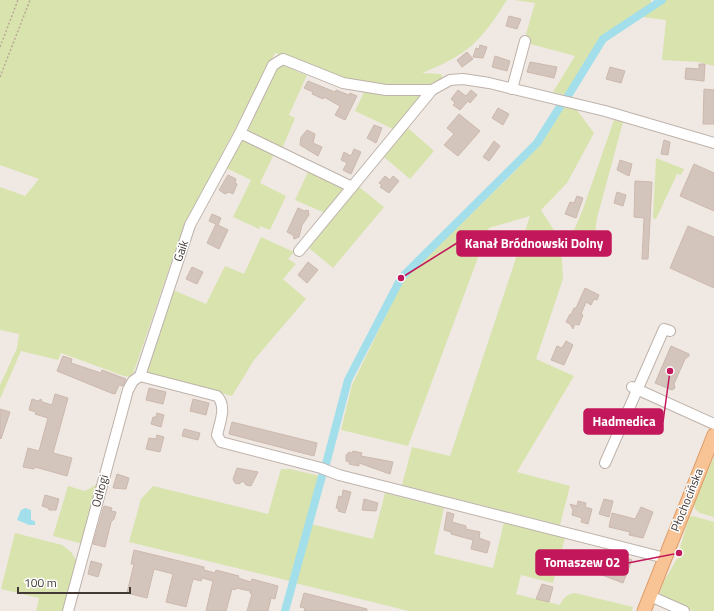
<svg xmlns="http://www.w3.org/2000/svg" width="714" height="611" font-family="'Titillium Web',sans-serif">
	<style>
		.green { fill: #d8e3ae }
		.water { fill: #a2dfeb }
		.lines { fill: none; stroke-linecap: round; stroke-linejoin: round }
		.canal { stroke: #a2dfeb; stroke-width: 8 }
		.building { fill: #d4c5bc; stroke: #ccb8ad }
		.minor-casing { stroke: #beb2aa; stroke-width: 12 }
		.major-casing { stroke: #dc9b66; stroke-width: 15 }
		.path { stroke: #bca799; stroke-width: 1.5; stroke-dasharray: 2 2; stroke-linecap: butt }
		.minor { stroke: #fff; stroke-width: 10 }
		.major { stroke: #f8c395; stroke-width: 13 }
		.labels { text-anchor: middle; stroke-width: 3; stroke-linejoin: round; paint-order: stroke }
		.street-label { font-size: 12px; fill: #423934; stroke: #fff }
		.leader { fill: none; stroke: #c2185b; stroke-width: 1.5 }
		.callout-dot { fill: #c2185b; stroke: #fff; stroke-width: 1.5 }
		.callout { fill: #c2185b; stroke: #c2185b; stroke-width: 1.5 }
		.callout-label { font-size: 13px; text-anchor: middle; font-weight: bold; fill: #fff }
	</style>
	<rect width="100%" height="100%" fill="#f0e9e3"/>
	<!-- green -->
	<g class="green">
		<path d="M0 0H507C480 42 469 54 422 73L441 74 443 78 433 88H393L353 81 275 53 202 192 172 260 132 377 124 376 61 353 58 360 21 351 0 399V385L17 348 19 334 0 330V187L25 196 39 179 0 165Z"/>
		<path d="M514 0H651V4L657 0H714V66L699 62 662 60 666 20 642 17 606 40 570 98 564 97V95L553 92 575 56 527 43 526 34 535 3Z"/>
		<path d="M285 63 298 72 307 75 289 115 295 118 282 149 244 130 278 65Z"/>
		<path d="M365 90 422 95 395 130 355 111Z"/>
		<path d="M564 107 576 109 594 133 567 183 541 210 561 241 563 279 536 359 574 376 517 472 570 486 560 525 402 485 412 447 450 456 530 216 489 228 408 446 341 430 352 385 403 280 513 173 541 143Z"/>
		<path d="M614 120 623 122 597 218 593 249 572 235 583 209Z"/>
		<path d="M408 128 434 151 410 179 384 157Z"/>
		<path d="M240 138 274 154 260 183 286 196 270 230 260 226 259 229 233 217 251 180 224 167Z"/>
		<path d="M656 158 684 169 681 175 677 174 656 219 653 218Z"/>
		<path d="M309 170 346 188 325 213 295 200Z"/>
		<path d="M359 187 384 207 333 268 309 248Z"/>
		<path d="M261 237 294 252 288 259 296 264 283 279 306 299 254 360 232 396 150 374 147 370 154 342 171 289 206 304 225 266 244 274Z"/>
		<path d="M714 457V517L700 513 695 509 694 502Z"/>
		<path d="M281 469H290L320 476 290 581 129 542 141 499 153 486 268 514Z"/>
		<path d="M99 483 83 544 53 536 68 486 85 491Z"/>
		<path d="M385 493 444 508 434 554 493 568 504 522 565 538 553 583 521 575 516 594 560 605C563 598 567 594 575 593L633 607 632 611H409L295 583 311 524 373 539Z"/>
		<path d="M693 516 714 522V611H692L659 597 663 583 681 552 679 551 689 517Z"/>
		<path d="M15 533 62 545 71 552 78 563 65 611H36L39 598 1 589Z"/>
	</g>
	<!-- water -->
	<path class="water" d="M25 508 31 510V520L35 521V525H29L17 520 21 510Z"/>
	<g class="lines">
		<!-- canal -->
		<g class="canal">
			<path d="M568 96 603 39 662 0"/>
			<path d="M326 464 348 380 401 278 537 143 561 105"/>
			<path d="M285 611 322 476"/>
		</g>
	</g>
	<!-- building -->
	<g class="building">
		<path d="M509 16 521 19 517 29 506 26Z"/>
		<path d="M480 45 487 47 483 58 473 57 476 48 479 49Z"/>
		<path d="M467 52 473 59 462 67 457 60Z"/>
		<path d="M495 56 510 61 507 71 492 67Z"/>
		<path d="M530 62 557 67 554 78 527 72Z"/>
		<path d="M699 64H705L704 81 685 79 686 68 699 69Z"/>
		<path d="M610 67 625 71 621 83 606 79Z"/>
		<path d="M308 81 335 92 336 90 349 95 350 93 357 96 345 120 335 115 340 106 324 97 323 99 312 94 313 92 304 88Z"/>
		<path d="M704 89 714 90V124H703Z"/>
		<path d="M458 90 466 96 471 90 477 95 470 103 468 101 460 110 453 105 455 103 451 99Z"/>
		<path d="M498 108 509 114 503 125 492 118Z"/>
		<path d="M459 114 480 131 458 156 444 145 454 134 447 128Z"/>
		<path d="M374 125 382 128 376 143 367 138Z"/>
		<path d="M307 130 315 134 313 143 322 147 318 156 300 145 301 137Z"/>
		<path d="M664 140 670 142 668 155 661 154Z"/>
		<path d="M494 141 500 146 489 161 483 157Z"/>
		<path d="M354 149 361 152 351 174 343 170 347 163 341 160 344 152 351 156Z"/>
		<path d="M620 160 632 164 629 176 617 170Z"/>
		<path d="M694 164 714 173V211L680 196Z"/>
		<path d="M228 175 236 179 235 183 237 184 233 194 229 192 225 194 219 190Z"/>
		<path d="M385 176 390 180 393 176 399 181 389 193 380 187 382 185 379 183Z"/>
		<path d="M635 181 652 182 648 259H642L644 218 634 217Z"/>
		<path d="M617 192 626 195 623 206 614 203Z"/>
		<path d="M577 196 583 198 576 218 565 214 570 202 574 203Z"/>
		<path d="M298 208 304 211 308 210 309 215 302 225 299 237 294 239 293 235 287 232Z"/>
		<path d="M212 214 221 218 218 225 228 230 219 249 207 243 216 224 209 221Z"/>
		<path d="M688 226 714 237V288L670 268Z"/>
		<path d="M308 262 318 270 307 283 298 275Z"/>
		<path d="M192 267 203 272 197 284 186 279Z"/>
		<path d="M585 288 599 295 597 300 594 299 591 305 586 302 581 314 583 315 579 325 575 324 573 329 570 324 566 322 570 314 571 315 574 308H576Z"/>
		<path d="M566 341 573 345 564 365 551 360 557 346 562 348Z"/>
		<path d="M671 346 689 354V356L685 359 674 384 675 388 672 390 655 383Z"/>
		<path d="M63 356 72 359 71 363 101 373 102 370 126 379 123 386 119 385 115 394 111 393 57 371Z"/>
		<path d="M149 388 166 392 163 404 146 400Z"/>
		<path d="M55 394 68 398 53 453 72 458 67 476 35 467 34 469 23 467 28 448 39 451 48 418 35 414 36 412 29 410 32 399 38 401 41 399 42 402 52 405Z"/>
		<path d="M193 399 209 403 206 415 190 411Z"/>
		<path d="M0 409 10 412 1 439 0 438Z"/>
		<path d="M157 413 164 415 161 427 151 424 153 417H156Z"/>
		<path d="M232 422 317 443 314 456 229 434Z"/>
		<path d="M184 429 200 433 198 440 182 436Z"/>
		<path d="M157 435 164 437 160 452 146 449 149 438 156 439Z"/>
		<path d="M353 451 362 453 361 456 393 462 390 474 359 463V466L349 464 350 462 346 461V455L349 452 352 453Z"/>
		<path d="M237 468 258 472 251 486 246 485 243 481 239 484 235 483 233 479Z"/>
		<path d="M117 474 129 478 126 489 113 488Z"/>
		<path d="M343 490 351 492 345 513 338 511 339 509 336 508 339 496 342 497Z"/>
		<path d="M45 495 59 499 56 510H49L48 508 42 506Z"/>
		<path d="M364 499 378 503 376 511 362 510Z"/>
		<path d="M604 499 613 501 609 517 599 514Z"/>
		<path d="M578 501 586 503 585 507 592 509 588 524 581 522 582 518 572 515 573 510 570 504 577 506Z"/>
		<path d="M104 506 112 508 111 511 116 512 114 519 111 522 105 547 93 544Z"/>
		<path d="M641 507 653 512 643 538 629 535 630 532 609 527 612 513 635 519Z"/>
		<path d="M447 512 454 514 452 522 466 526V529L480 532 479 538 490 542 487 553 471 549 473 540 451 534V532L444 530Z"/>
		<path d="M134 550 204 567V570L215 573 216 570 239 576 238 578 251 582 252 579 278 586 275 599 271 598 268 611H247L252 594 250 593V591L236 588 235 590 232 589 226 611H206L213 581 202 578 201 581 193 579 186 607 183 606 166 602 173 574 154 569 147 598 127 593 134 564H131Z"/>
		<path d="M620 555 632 560 623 583 594 572 598 563 615 569Z"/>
		<path d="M91 561 102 564 98 577 88 574Z"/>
		<path d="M542 584 553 587 549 602 536 599Z"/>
		<path d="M304 593 367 609V611H304L305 608 300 607Z"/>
	</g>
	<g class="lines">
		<defs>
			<g id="minor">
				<path d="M512 89 525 41"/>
				<path d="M240 133 352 187 432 90 450 80 463 79 489 83 605 111 714 143"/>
				<path d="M299 251 352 187"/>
				<path d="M140 376 217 396C227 406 220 422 217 435L221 442 321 468 339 475 665 558"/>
				<path d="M140 376 190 225 240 133 273 65 283 59 343 83 386 90H432"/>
				<path d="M632 387 714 424"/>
				<path d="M605 463 664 329 670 331"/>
				<path d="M650 596 684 611"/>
				<path d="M68 611 128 390 133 381 140 376"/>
			</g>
			<path id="major" d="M644 611 714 435"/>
		</defs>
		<!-- minor casing -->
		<use href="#minor" class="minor-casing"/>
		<!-- major casing -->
		<use href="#major" class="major-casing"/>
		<!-- path -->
		<g class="path">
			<path d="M0 47 18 0"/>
			<path d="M0 77 30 0"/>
		</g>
		<!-- minor -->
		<use href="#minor" class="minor"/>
		<!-- major -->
		<use href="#major" class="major"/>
	</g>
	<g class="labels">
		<!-- street labels -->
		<g class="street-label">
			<text transform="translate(181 251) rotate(-71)" y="4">Gaik</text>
			<text transform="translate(100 491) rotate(-75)" y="4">Odłogi</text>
			<text transform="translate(687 500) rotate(-68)" y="4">Płochocińska</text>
		</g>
	</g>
	<!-- callouts -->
	<path class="leader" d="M401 278L457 243M670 371L663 422M679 553L628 563"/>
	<g class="callout-dot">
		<circle cx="401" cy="278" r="4"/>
		<circle cx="670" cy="371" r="4"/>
		<circle cx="679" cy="553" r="4"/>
	</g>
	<g class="callout">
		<rect x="457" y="231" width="154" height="25" rx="4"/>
		<rect x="584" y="409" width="79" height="25" rx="4"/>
		<rect x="536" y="550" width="92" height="25" rx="4"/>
	</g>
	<g class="callout-label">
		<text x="534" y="248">Kanał Bródnowski Dolny</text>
		<text x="624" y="426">Hadmedica</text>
		<text x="582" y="567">Tomaszew 02</text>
	</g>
	<!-- scale -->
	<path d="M18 587v6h112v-6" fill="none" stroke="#423934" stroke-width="2"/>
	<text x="24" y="587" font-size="12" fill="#423934" stroke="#ffffff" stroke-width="3" paint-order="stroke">100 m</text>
</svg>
